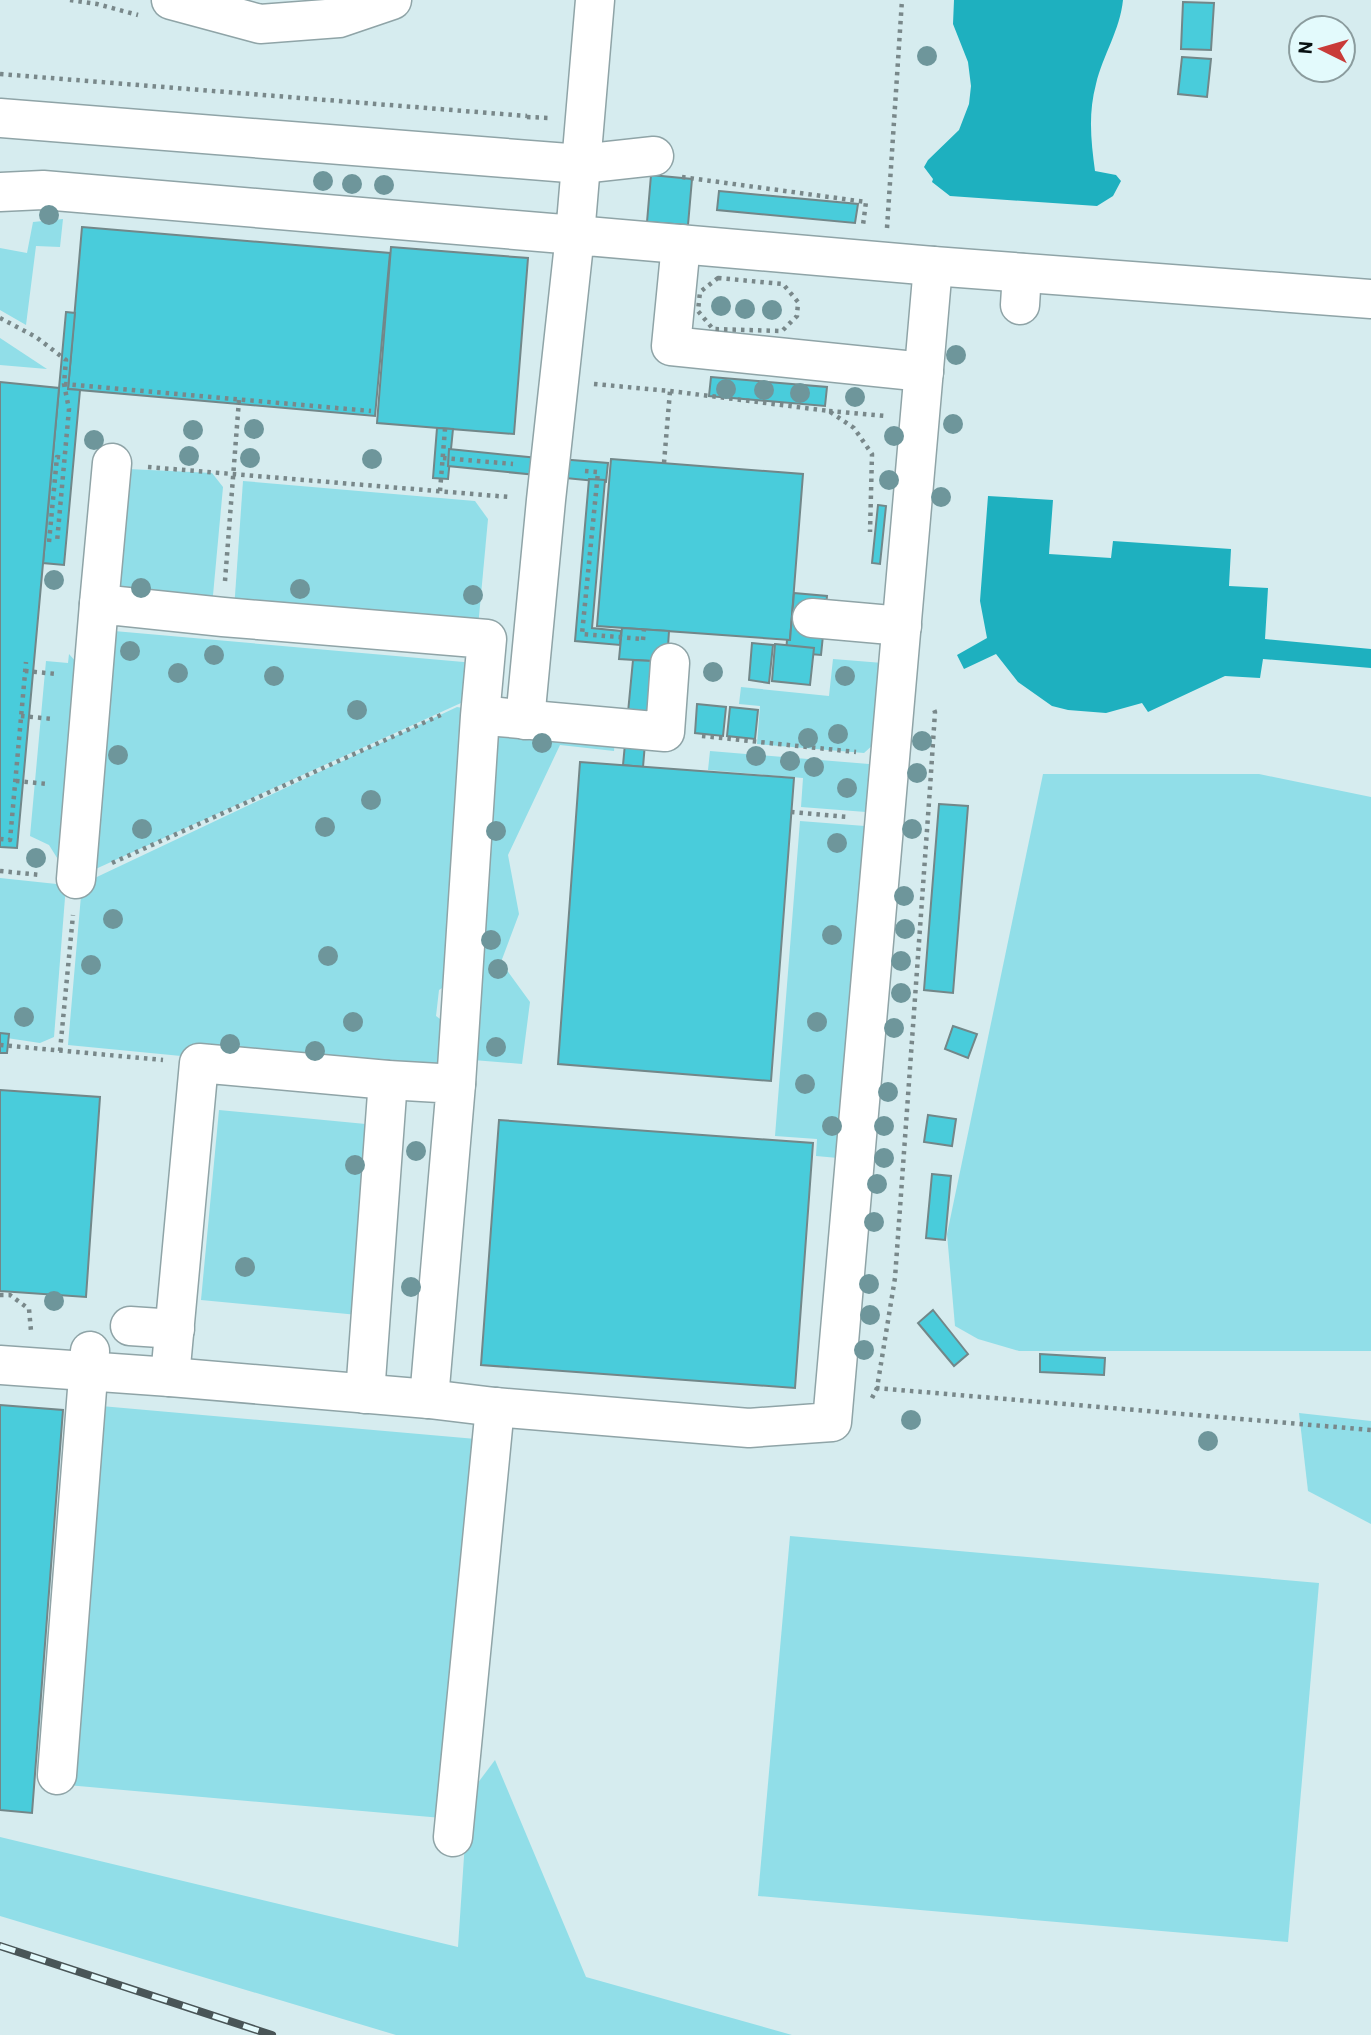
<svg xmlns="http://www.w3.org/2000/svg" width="1371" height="2035" font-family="Barlow,sans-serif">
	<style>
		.green { fill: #91dee8 }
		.water { fill: #1eb0bf }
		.building { fill: #49ccdb; stroke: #728789; stroke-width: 2 }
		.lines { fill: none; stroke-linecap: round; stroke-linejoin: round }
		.minor-casing { stroke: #8fa4a7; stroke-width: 41 }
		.path { stroke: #79888a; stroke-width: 4.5; stroke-dasharray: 3.5 5; stroke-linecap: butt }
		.minor { stroke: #fff; stroke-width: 38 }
		.rail-casing { stroke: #495557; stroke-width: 8 }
		.rail { stroke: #e3fafc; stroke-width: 5; stroke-dasharray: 16; stroke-linecap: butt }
		.tree { fill: #6e969b }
	</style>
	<rect width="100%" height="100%" fill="#d6ecef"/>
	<!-- green -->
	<g class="green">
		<path d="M63 219 60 247 36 246 26 325 0 310V248L27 253 33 222Z"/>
		<path d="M0 338 47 369 0 365Z"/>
		<path d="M128 469 212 473 223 487 212 606 117 590Z"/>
		<path d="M243 481 475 501 488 519 478 627 234 610Z"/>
		<path d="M114 631 475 663 472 698 89 872Z"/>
		<path d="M69 654 77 663 59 861 49 845 30 836 46 661 68 663Z"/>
		<path d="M833 659 883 663 875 743 864 753 757 744 760 706 739 704 741 687 829 696Z"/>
		<path d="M457 707 475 710 453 821 450 983 439 990 436 1016 447 1024 441 1067 212 1059 68 1045 82 884Z"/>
		<path d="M503 729 615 740 614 751 560 745 508 855 519 914 501 962 530 1002 522 1064 473 1060 497 743Z"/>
		<path d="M710 751 869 764 866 812 801 807 803 778 708 770Z"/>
		<path d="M1043 774H1259L1371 797V1351H1019L978 1339 955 1326 947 1234Z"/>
		<path d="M800 821 865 826 838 1158 816 1156 817 1139 775 1136Z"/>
		<path d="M0 878 66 885 54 1037 40 1043 0 1037Z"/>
		<path d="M219 1110 376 1125 358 1315 201 1300Z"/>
		<path d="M101 1406 476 1439 442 1818 67 1785Z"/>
		<path d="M1299 1413 1371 1421V1524L1308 1491Z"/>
		<path d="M790 1536 1319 1583 1288 1942 758 1896Z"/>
		<path d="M495 1760 586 1977 792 2035H396L0 1916V1837L458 1947 468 1796Z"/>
	</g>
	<!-- water -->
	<g class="water">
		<path d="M954 0H1123C1120 30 1103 55 1096 84 1088 114 1091 141 1095 171L1116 175 1121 181 1113 196 1097 206 950 196 932 182 933 179 924 167 928 160 959 130 969 104 971 86 968 62 953 24Z"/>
		<path d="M988 496 1053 500 1049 554 1111 558 1113 541 1231 549 1229 586 1268 588 1265 639 1371 649V668L1263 659 1260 678 1225 676 1148 712 1142 703 1106 713 1068 710 1052 706 1018 682 996 654 964 669 957 655 987 638 980 601Z"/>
	</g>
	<!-- building -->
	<g class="building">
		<path d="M1183 2 1214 3 1211 50 1181 49Z"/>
		<path d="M1182 57 1211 59 1207 97 1178 94Z"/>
		<path d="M651 175 692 179 688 225 647 222Z"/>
		<path d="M719 191 858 204 855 223 717 210Z"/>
		<path d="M82 227 390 253 375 416 68 389Z"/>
		<path d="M391 247 528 258 514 434 377 423Z"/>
		<path d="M66 312 75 313 68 389 80 390 64 565 43 563Z"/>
		<path d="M711 377 827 387 825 406 709 396Z"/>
		<path d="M0 382 59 388 17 848 0 847Z"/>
		<path d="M437 428 453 429 448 479 433 478Z"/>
		<path d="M449 449 548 459 546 476 448 466Z"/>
		<path d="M547 458 608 463 606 482 545 476Z"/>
		<path d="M611 459 803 474 790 640 597 626Z"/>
		<path d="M589 479 605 480 592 628 621 631 620 645 575 641Z"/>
		<path d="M878 505 886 506 880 564 872 563Z"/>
		<path d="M794 593 827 596 821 655 786 652 787 640H790Z"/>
		<path d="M622 628 669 631 667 662 619 659Z"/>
		<path d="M752 643 773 645 769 683 749 680Z"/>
		<path d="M775 644 814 648 810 685 772 681Z"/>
		<path d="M633 660 652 661 643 767 623 765Z"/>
		<path d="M697 704 726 707 723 736 695 733Z"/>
		<path d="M730 707 758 710 755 739 727 736Z"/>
		<path d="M580 762 794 778 771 1081 558 1064Z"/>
		<path d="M939 804 968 806 953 993 924 990Z"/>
		<path d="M953 1026 977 1034 968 1058 945 1049Z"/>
		<path d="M0 1033 9 1034 7 1053H0Z"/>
		<path d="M0 1090 100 1097 86 1297 0 1291Z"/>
		<path d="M928 1115 956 1119 952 1146 924 1142Z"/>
		<path d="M499 1120 813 1143 795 1388 481 1365Z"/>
		<path d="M932 1174 951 1176 945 1240 926 1238Z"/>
		<path d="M933 1310 968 1354 954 1366 918 1323Z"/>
		<path d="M1040 1354 1105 1358 1104 1375 1040 1372Z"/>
		<path d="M0 1405 63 1410 32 1813 0 1810Z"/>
	</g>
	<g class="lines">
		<defs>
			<g id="minor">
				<path d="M171 0 260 24 339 18 392 0"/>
				<path d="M0 118 581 164 654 156"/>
				<path d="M0 192 43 190 575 235 595 0"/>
				<path d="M681 244 671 346 924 372"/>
				<path d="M1020 305 1022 273"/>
				<path d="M99 604 112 463"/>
				<path d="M812 618 902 626"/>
				<path d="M499 717 665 732 670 663"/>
				<path d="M525 720 546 500 575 235 933 266 1371 299"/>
				<path d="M76 879 99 604 223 617 487 639 480 716 456 1084"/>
				<path d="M130 1326 175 1329"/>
				<path d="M0 1365 170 1377 429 1399 495 1407 749 1428 832 1422 933 266"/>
				<path d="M170 1377 199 1063 388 1080 456 1084 429 1399"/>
				<path d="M365 1394 388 1080"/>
				<path d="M57 1775 90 1351"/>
				<path d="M453 1837 495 1407"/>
			</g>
		</defs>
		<!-- minor casing -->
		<use href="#minor" class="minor-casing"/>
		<!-- path -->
		<g class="path">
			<path d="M70 0 97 4 138 15"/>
			<path d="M0 74 527 116"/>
			<path d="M527 117 550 118"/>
			<path d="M682 177 866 202 863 225"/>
			<path d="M887 228 902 0"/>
			<path d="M718 278 783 284 798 302 797 316 782 331 713 329 698 311 700 292Z"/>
			<path d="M0 318 36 337 66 360 64 384 69 409 57 542"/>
			<path d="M64 384 371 411"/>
			<path d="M594 384 670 391 829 411 854 428 872 454 870 532"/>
			<path d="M829 411 885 416"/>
			<path d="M443 458 513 464"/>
			<path d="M664 463 670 391"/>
			<path d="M148 467 509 497"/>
			<path d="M585 471 598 472 582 634 642 639"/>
			<path d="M440 491 445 429"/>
			<path d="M49 542 57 457 65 458"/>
			<path d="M225 581 239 400"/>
			<path d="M643 640 644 629"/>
			<path d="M25 671 57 674"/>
			<path d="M21 716 53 719"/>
			<path d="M702 736 856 752"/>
			<path d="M16 781 48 784"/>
			<path d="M791 812 848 817"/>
			<path d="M0 839 10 840 26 662"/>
			<path d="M112 863 443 714"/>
			<path d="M0 871 41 875"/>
			<path d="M0 1045 163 1060"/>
			<path d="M60 1051 73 915"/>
			<path d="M0 1295H10L29 1309 31 1331"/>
			<path d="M876 1388 1371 1430"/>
			<path d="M872 1398 877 1388 895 1278 930 788 935 712 933 707"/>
		</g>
		<!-- minor -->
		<use href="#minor" class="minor"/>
		<defs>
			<path id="rail" d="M0 1946 272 2035"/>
		</defs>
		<!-- rail casing -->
		<use href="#rail" class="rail-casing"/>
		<!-- rail -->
		<use href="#rail" class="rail"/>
	</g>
	<!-- trees -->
	<g class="tree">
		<circle cx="927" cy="56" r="10"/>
		<circle cx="323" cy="181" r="10"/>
		<circle cx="352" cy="184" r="10"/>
		<circle cx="384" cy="185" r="10"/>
		<circle cx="49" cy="215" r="10"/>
		<circle cx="721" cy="306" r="10"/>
		<circle cx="745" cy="309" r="10"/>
		<circle cx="772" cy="310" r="10"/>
		<circle cx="956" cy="355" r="10"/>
		<circle cx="726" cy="389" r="10"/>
		<circle cx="764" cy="390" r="10"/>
		<circle cx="800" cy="393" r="10"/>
		<circle cx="855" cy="397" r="10"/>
		<circle cx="953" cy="424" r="10"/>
		<circle cx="254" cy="429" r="10"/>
		<circle cx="193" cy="430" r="10"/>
		<circle cx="894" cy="436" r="10"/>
		<circle cx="94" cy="440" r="10"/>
		<circle cx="189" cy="456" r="10"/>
		<circle cx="250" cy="458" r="10"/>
		<circle cx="372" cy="459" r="10"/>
		<circle cx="889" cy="480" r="10"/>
		<circle cx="941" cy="497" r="10"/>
		<circle cx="54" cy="580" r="10"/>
		<circle cx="141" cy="588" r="10"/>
		<circle cx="300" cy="589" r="10"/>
		<circle cx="473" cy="595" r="10"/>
		<circle cx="130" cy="651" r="10"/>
		<circle cx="214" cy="655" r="10"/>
		<circle cx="713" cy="672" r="10"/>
		<circle cx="178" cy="673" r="10"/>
		<circle cx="274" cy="676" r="10"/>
		<circle cx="845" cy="676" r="10"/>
		<circle cx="357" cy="710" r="10"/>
		<circle cx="838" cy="734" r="10"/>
		<circle cx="808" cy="738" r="10"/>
		<circle cx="922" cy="741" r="10"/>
		<circle cx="542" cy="743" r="10"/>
		<circle cx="118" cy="755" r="10"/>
		<circle cx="756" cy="756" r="10"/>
		<circle cx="790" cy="761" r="10"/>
		<circle cx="814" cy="767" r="10"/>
		<circle cx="917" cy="773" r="10"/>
		<circle cx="847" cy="788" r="10"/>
		<circle cx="371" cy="800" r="10"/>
		<circle cx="325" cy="827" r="10"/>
		<circle cx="142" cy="829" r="10"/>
		<circle cx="912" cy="829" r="10"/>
		<circle cx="496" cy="831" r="10"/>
		<circle cx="837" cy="843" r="10"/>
		<circle cx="36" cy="858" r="10"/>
		<circle cx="904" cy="896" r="10"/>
		<circle cx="113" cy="919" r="10"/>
		<circle cx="905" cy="929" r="10"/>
		<circle cx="832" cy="935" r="10"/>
		<circle cx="491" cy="940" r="10"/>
		<circle cx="328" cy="956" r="10"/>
		<circle cx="901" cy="961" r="10"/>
		<circle cx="91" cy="965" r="10"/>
		<circle cx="498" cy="969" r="10"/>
		<circle cx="901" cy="993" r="10"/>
		<circle cx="24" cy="1017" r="10"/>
		<circle cx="353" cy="1022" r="10"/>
		<circle cx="817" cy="1022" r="10"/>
		<circle cx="894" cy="1028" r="10"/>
		<circle cx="230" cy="1044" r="10"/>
		<circle cx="496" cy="1047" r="10"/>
		<circle cx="315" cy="1051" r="10"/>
		<circle cx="805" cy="1084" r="10"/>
		<circle cx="888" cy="1092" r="10"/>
		<circle cx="832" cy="1126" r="10"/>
		<circle cx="884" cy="1126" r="10"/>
		<circle cx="416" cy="1151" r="10"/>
		<circle cx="884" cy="1158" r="10"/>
		<circle cx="355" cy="1165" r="10"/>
		<circle cx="877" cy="1184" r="10"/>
		<circle cx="874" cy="1222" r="10"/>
		<circle cx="245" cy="1267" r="10"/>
		<circle cx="869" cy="1284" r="10"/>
		<circle cx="411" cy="1287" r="10"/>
		<circle cx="54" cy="1301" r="10"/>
		<circle cx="870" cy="1315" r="10"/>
		<circle cx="864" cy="1350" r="10"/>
		<circle cx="911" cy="1420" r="10"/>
		<circle cx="1208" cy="1441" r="10"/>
	</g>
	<!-- north arrow -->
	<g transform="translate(1322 49) rotate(275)"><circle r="33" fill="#e3fafc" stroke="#8b9c9e" stroke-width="2"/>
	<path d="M0-5L12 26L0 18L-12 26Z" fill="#c93b39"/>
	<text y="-10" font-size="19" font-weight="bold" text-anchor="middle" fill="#081011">N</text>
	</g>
</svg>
